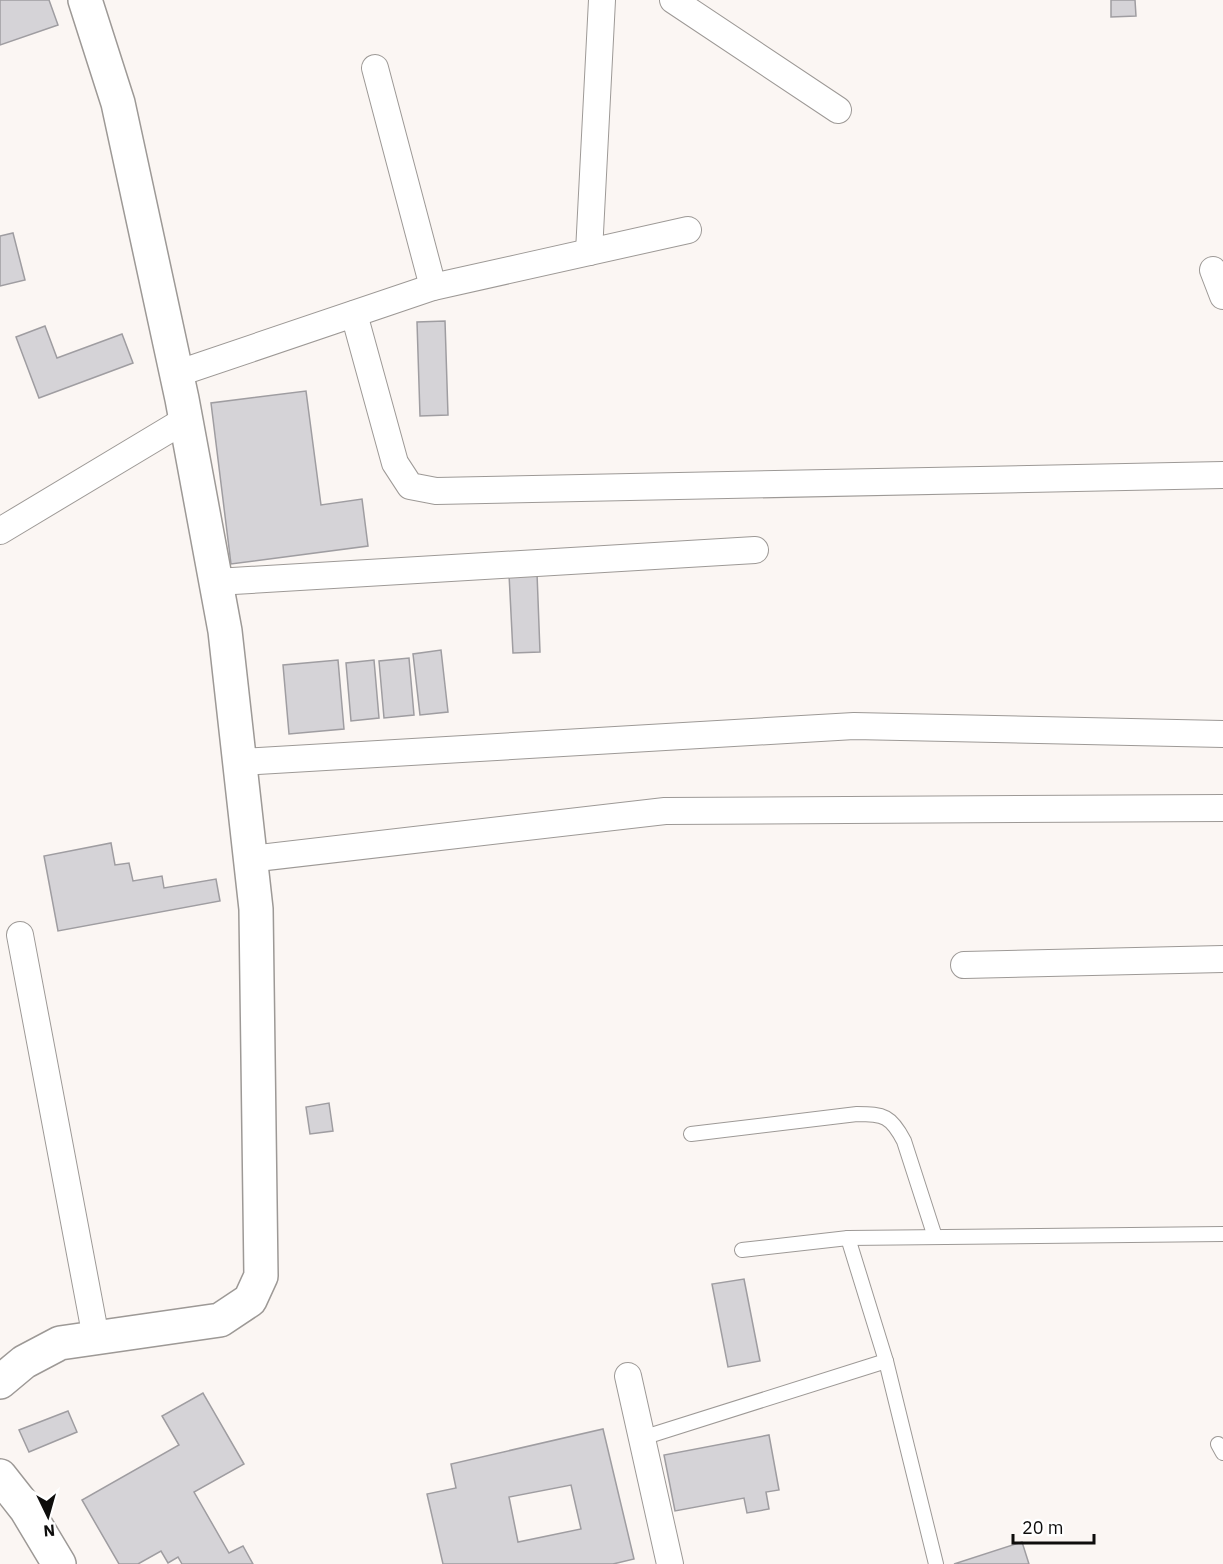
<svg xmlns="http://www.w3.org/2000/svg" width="1223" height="1564" font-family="'IBM Plex Sans',sans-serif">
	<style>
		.building { fill: #d5d3d7; stroke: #9f9da1; stroke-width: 1.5; fill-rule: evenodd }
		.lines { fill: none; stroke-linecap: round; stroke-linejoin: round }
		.service-casing { stroke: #9d9996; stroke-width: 16 }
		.minor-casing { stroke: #9d9996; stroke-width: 28 }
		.tertiary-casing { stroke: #9d9996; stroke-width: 36 }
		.service { stroke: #fff; stroke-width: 14 }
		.minor { stroke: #fff; stroke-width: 26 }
		.tertiary { stroke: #fff; stroke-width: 33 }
	</style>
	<rect width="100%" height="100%" fill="#fbf6f3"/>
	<!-- building -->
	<g class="building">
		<path d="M0 0H49L58 25 0 45Z"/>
		<path d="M1111 0H1135L1136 16 1111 17Z"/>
		<path d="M13 233 25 280 0 286V236Z"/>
		<path d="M445 321 448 415 420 416 417 322Z"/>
		<path d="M45 326 57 358 122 334 133 363 39 398 16 337Z"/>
		<path d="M306 391 321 505 362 499 368 546 231 564 211 403Z"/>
		<path d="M537 573 540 652 513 653 509 574Z"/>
		<path d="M441 650 448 712 420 715 413 654Z"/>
		<path d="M409 658 414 715 384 718 379 661Z"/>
		<path d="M338 660 344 729 289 734 283 665Z"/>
		<path d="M374 660 379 718 351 721 346 663Z"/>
		<path d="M111 843 115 865 129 863 133 881 162 876 164 888 216 879 220 901 58 931 44 856Z"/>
		<path d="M329 1103 333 1131 310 1134 306 1107Z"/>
		<path d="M744 1279 760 1361 728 1367 712 1284Z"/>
		<path d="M203 1393 244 1464 194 1492 229 1553 243 1546 253 1564H182L178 1557 168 1563 161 1551 138 1564H119L82 1500 179 1445 162 1416Z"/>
		<path d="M68 1411 77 1432 29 1452 19 1430Z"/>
		<path d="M603 1429 634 1559 613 1564H443L427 1494 456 1488 451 1464ZM571 1485 581 1529 518 1542 509 1497Z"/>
		<path d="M769 1435 779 1490 766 1492 769 1509 747 1513 744 1498 675 1511 664 1455Z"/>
		<path d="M1022 1542 1029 1564H954Z"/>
	</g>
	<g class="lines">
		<defs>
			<g id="service">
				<path d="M691 1134 857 1114C884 1114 891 1116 904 1141L935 1237"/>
				<path d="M848 1238 886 1361 936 1564"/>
				<path d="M742 1250 848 1238 1223 1234"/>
				<path d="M642 1438 886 1361"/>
				<path d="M1218 1444 1223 1453"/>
			</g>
			<g id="minor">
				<path d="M673 0 838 110"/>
				<path d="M375 68 433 287"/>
				<path d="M589 252 602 0"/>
				<path d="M1213 270 1223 296"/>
				<path d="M354 314 395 463 410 486 436 491 1223 475"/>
				<path d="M176 374 433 287 688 230"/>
				<path d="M0 531 185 420"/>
				<path d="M216 582 755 550"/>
				<path d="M240 762 854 726 1223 734"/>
				<path d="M250 859 665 811 1223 808"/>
				<path d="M20 935 96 1338"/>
				<path d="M964 965 1223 959"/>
				<path d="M628 1376 670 1564"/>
			</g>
			<g id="tertiary">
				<path d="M0 1382 24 1362 60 1343 220 1320 250 1300 261 1276 256 909 225 631 182 399 118 103 85 0"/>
				<path d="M0 1476 26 1509 59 1564"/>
			</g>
		</defs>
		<!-- service casing -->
		<use href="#service" class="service-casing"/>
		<!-- minor casing -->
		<use href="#minor" class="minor-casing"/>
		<!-- tertiary casing -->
		<use href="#tertiary" class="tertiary-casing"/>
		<!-- service -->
		<use href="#service" class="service"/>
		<!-- minor -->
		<use href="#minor" class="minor"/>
		<!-- tertiary -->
		<use href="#tertiary" class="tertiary"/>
	</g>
	<!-- north arrow -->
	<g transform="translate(48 1516) rotate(175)" stroke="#ffffff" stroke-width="4.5" paint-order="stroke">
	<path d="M0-4.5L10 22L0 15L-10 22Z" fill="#0e0d0c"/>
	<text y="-9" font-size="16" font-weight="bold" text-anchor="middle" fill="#0e0d0c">N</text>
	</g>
	<!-- scale -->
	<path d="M1013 1534v9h81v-9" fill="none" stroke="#0e0d0c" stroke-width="3"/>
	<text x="1022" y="1534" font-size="18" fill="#0e0d0c" stroke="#ffffff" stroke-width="4.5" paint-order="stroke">20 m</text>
</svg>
